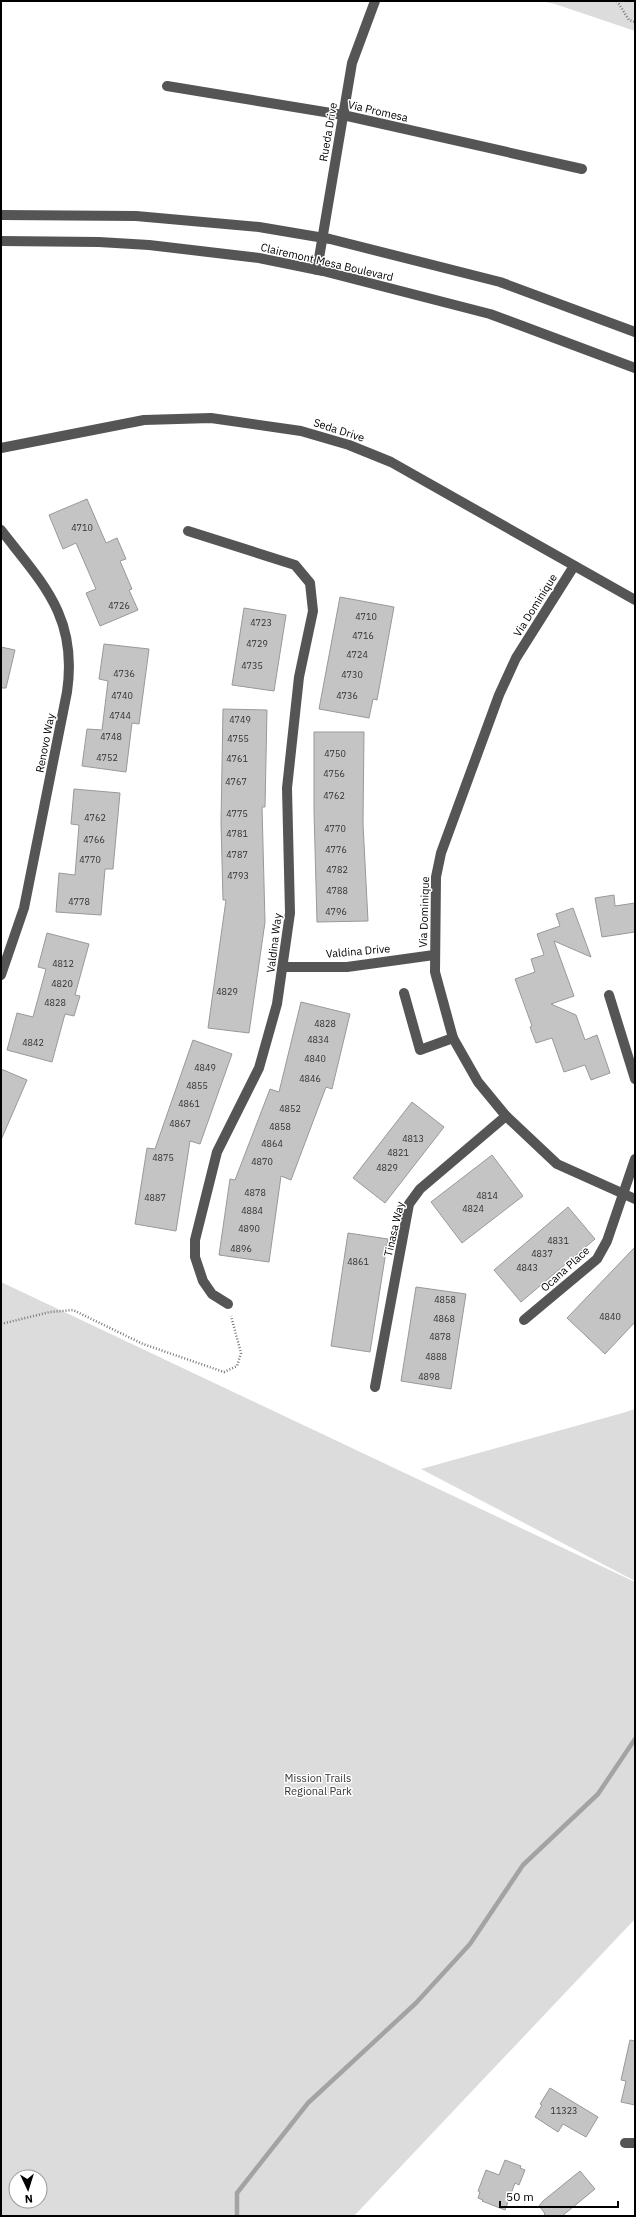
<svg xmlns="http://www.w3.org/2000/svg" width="636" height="2217" font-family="'IBM Plex Sans',sans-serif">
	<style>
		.green { fill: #dcdcdc; fill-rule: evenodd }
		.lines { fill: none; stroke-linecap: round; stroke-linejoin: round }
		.stream { stroke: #a3a3a3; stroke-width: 4.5 }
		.building { fill: #c4c4c4; stroke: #999 }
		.path { stroke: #777; stroke-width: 2.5; stroke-dasharray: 1 2; stroke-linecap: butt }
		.minor { stroke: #555; stroke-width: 10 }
		.labels { text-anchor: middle; stroke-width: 3; stroke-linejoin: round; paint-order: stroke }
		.number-label { font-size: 9px; fill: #313131 }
		.street-label { font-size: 11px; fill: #000; stroke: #fff }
		.park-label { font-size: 11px; fill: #333; stroke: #fff }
	</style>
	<rect width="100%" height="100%" fill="#fff"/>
	<!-- green -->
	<g class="green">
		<path d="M541 1H635V31L555 4Z"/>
		<path d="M1 1282 635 1582V1919L354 2216H1ZM16 2177H40V2201H16Z"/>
		<path d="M635 1409V1581L421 1469 619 1414Z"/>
	</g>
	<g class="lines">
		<!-- stream -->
		<path class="stream" d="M237 2216V2193L308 2103 416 2003 470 1944 523 1865 598 1794 635 1739"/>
	</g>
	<!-- building -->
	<g class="building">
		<path d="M87 499 106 543 117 538 126 559 120 561 132 589 129 590 138 610 100 626 86 593 96 589 76 543 63 549 49 515Z"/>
		<path d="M340 597 394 607 377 700 373 699 369 718 319 709Z"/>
		<path d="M244 608 286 615 274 691 232 685Z"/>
		<path d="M104 644 149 649 139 724 132 723 126 772 82 766 87 729 102 730 108 681 99 679Z"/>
		<path d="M1 647 15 650 6 688H1Z"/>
		<path d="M223 709 267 710 265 807H262L265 922 249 1033 208 1028 226 900H223L221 822Z"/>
		<path d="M314 732H364L363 824 368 921 317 922 314 811Z"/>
		<path d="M74 789 120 793 113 869H105L101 915 56 912 59 873 75 875 79 825 71 824Z"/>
		<path d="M614 895 615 906 635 903V932L602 937 595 898Z"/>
		<path d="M573 908 591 957 554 941 574 996 551 1004 576 1015 585 1040 597 1035 610 1073 591 1080 585 1065 564 1072 552 1038 536 1043 530 1027 532 1026 515 979 535 972 531 959 544 955 537 934 560 926 556 914Z"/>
		<path d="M47 933 89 944 75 995 80 996 74 1016 65 1014 52 1062 7 1050 17 1013 33 1017 46 969 38 967Z"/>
		<path d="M301 1002 350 1014 332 1089 326 1087 291 1180 281 1176 269 1262 219 1255 230 1179 235 1180 270 1089 279 1092Z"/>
		<path d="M193 1040 232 1054 200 1144 190 1141 176 1231 135 1224 147 1148 155 1149Z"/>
		<path d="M1 1069 27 1080 1 1140Z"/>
		<path d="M412 1102 444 1127 385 1203 353 1178Z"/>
		<path d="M492 1155 523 1196 462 1243 431 1202Z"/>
		<path d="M568 1207 595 1239 521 1302 494 1270Z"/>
		<path d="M348 1233 388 1239 370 1352 331 1346Z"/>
		<path d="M635 1247V1322L605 1354 567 1318Z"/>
		<path d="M416 1287 466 1294 451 1389 401 1381Z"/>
		<path d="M630 2040 635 2041V2105L621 2102 626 2081 621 2080Z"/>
		<path d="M550 2088 598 2117 586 2137 563 2124 558 2132 535 2117 542 2105 540 2104Z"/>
		<path d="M505 2160 521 2166 520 2168 525 2170 519 2185 515 2183 505 2210 482 2201 483 2200 478 2198 480 2192 478 2191 486 2170 499 2175Z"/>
		<path d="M580 2171 595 2189 562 2216H545L544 2212 539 2206 543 2201Z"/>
	</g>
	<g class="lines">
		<!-- path -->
		<g class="path">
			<path d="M617 1 629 20 635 22"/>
			<path d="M1 1324 50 1312 73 1310 143 1344 224 1372 237 1366 241 1353 231 1316"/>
		</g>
		<!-- minor -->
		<g class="minor">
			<path d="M167 86 343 115 582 169"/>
			<path d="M1 215 136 216 259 227 330 239 500 282 635 332"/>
			<path d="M1 241 99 242 149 245 259 258 323 271 490 314 635 368"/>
			<path d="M317 270 352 63 375 1"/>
			<path d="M1 448 144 420 211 418 301 431 349 445 391 462 635 600"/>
			<path d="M1 530C43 584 78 617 67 692L24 908 1 975"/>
			<path d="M188 531 295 565 310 583 313 611 299 677 287 788 290 913 277 1004 259 1068 217 1152 195 1240V1257L203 1281 212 1294 228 1304"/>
			<path d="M574 566 516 658 499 695 441 853 436 877 435 972 453 1038 478 1082 506 1116 557 1164 635 1199"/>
			<path d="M283 967H347L434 955"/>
			<path d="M404 993 420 1050 453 1038"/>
			<path d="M609 995 635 1079"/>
			<path d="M524 1320 597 1259 607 1241 635 1159"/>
			<path d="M375 1387 409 1204 420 1189 506 1116"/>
			<path d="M625 2143H635"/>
		</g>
	</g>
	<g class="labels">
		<!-- number labels -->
		<g class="number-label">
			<text x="82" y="531">4710</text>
			<text x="119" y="609">4726</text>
			<text x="366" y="620">4710</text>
			<text x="261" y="626">4723</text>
			<text x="363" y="639">4716</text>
			<text x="257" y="647">4729</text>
			<text x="357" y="658">4724</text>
			<text x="252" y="669">4735</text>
			<text x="124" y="677">4736</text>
			<text x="352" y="678">4730</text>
			<text x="122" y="699">4740</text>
			<text x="347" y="699">4736</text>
			<text x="120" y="719">4744</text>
			<text x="240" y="723">4749</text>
			<text x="111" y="740">4748</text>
			<text x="238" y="742">4755</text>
			<text x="335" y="757">4750</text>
			<text x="107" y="761">4752</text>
			<text x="237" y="762">4761</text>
			<text x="334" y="777">4756</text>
			<text x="236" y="785">4767</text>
			<text x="334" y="799">4762</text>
			<text x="237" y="817">4775</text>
			<text x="95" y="821">4762</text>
			<text x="335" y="832">4770</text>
			<text x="237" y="837">4781</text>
			<text x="94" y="843">4766</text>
			<text x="336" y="853">4776</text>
			<text x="237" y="858">4787</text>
			<text x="90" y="863">4770</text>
			<text x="337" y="873">4782</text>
			<text x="238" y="879">4793</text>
			<text x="337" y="894">4788</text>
			<text x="79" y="905">4778</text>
			<text x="336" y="915">4796</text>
			<text x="63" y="967">4812</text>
			<text x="62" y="987">4820</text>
			<text x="227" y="995">4829</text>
			<text x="55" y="1006">4828</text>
			<text x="325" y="1027">4828</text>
			<text x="318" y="1043">4834</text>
			<text x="33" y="1046">4842</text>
			<text x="315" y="1062">4840</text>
			<text x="205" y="1071">4849</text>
			<text x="310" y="1082">4846</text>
			<text x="197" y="1089">4855</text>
			<text x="189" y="1107">4861</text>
			<text x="290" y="1112">4852</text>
			<text x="180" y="1127">4867</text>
			<text x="280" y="1130">4858</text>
			<text x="413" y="1142">4813</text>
			<text x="272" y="1147">4864</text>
			<text x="398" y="1156">4821</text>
			<text x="163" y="1161">4875</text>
			<text x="262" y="1165">4870</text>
			<text x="387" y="1171">4829</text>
			<text x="255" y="1196">4878</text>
			<text x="487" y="1199">4814</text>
			<text x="155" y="1201">4887</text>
			<text x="473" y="1212">4824</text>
			<text x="252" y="1214">4884</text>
			<text x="249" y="1232">4890</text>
			<text x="558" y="1244">4831</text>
			<text x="241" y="1252">4896</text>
			<text x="542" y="1257">4837</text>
			<text x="358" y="1265">4861</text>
			<text x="527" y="1271">4843</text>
			<text x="445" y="1303">4858</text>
			<text x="610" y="1320">4840</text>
			<text x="444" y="1322">4868</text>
			<text x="440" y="1340">4878</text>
			<text x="436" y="1360">4888</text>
			<text x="429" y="1380">4898</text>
			<text x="564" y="2114">11323</text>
		</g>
		<!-- street labels -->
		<g class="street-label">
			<text transform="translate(378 111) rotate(13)" y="4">Via Promesa</text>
			<text transform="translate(328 132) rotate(-80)" y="4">Rueda Drive</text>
			<text transform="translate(327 262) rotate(13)" y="4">Clairemont Mesa Boulevard</text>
			<text transform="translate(339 430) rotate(18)" y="4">Seda Drive</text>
			<text transform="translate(535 605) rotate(-58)" y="4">Via Dominique</text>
			<text transform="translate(45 743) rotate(-79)" y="4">Renovo Way</text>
			<text transform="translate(424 912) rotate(-88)" y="4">Via Dominique</text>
			<text transform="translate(274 943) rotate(-83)" y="4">Valdina Way</text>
			<text transform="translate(358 951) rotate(-5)" y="4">Valdina Drive</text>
			<text transform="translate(394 1229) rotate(-77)" y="4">Tinasa Way</text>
			<text transform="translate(565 1269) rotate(-42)" y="4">Ocana Place</text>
		</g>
		<!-- park labels -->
		<g class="park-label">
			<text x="318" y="1782">Mission Trails<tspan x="318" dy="13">Regional Park</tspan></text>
		</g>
	</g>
	<!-- border -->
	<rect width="636" height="2217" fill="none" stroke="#000000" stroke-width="4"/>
	<!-- north arrow -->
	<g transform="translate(28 2189) rotate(176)"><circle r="19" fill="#ffffff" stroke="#999999"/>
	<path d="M0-3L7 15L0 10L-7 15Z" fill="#000000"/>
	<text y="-6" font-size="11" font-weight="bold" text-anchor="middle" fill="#000000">N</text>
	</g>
	<!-- scale -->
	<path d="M500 2201v6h118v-6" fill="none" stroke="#000000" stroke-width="2"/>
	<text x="506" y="2201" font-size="12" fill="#000000" stroke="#ffffff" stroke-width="3" paint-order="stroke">50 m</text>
</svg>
